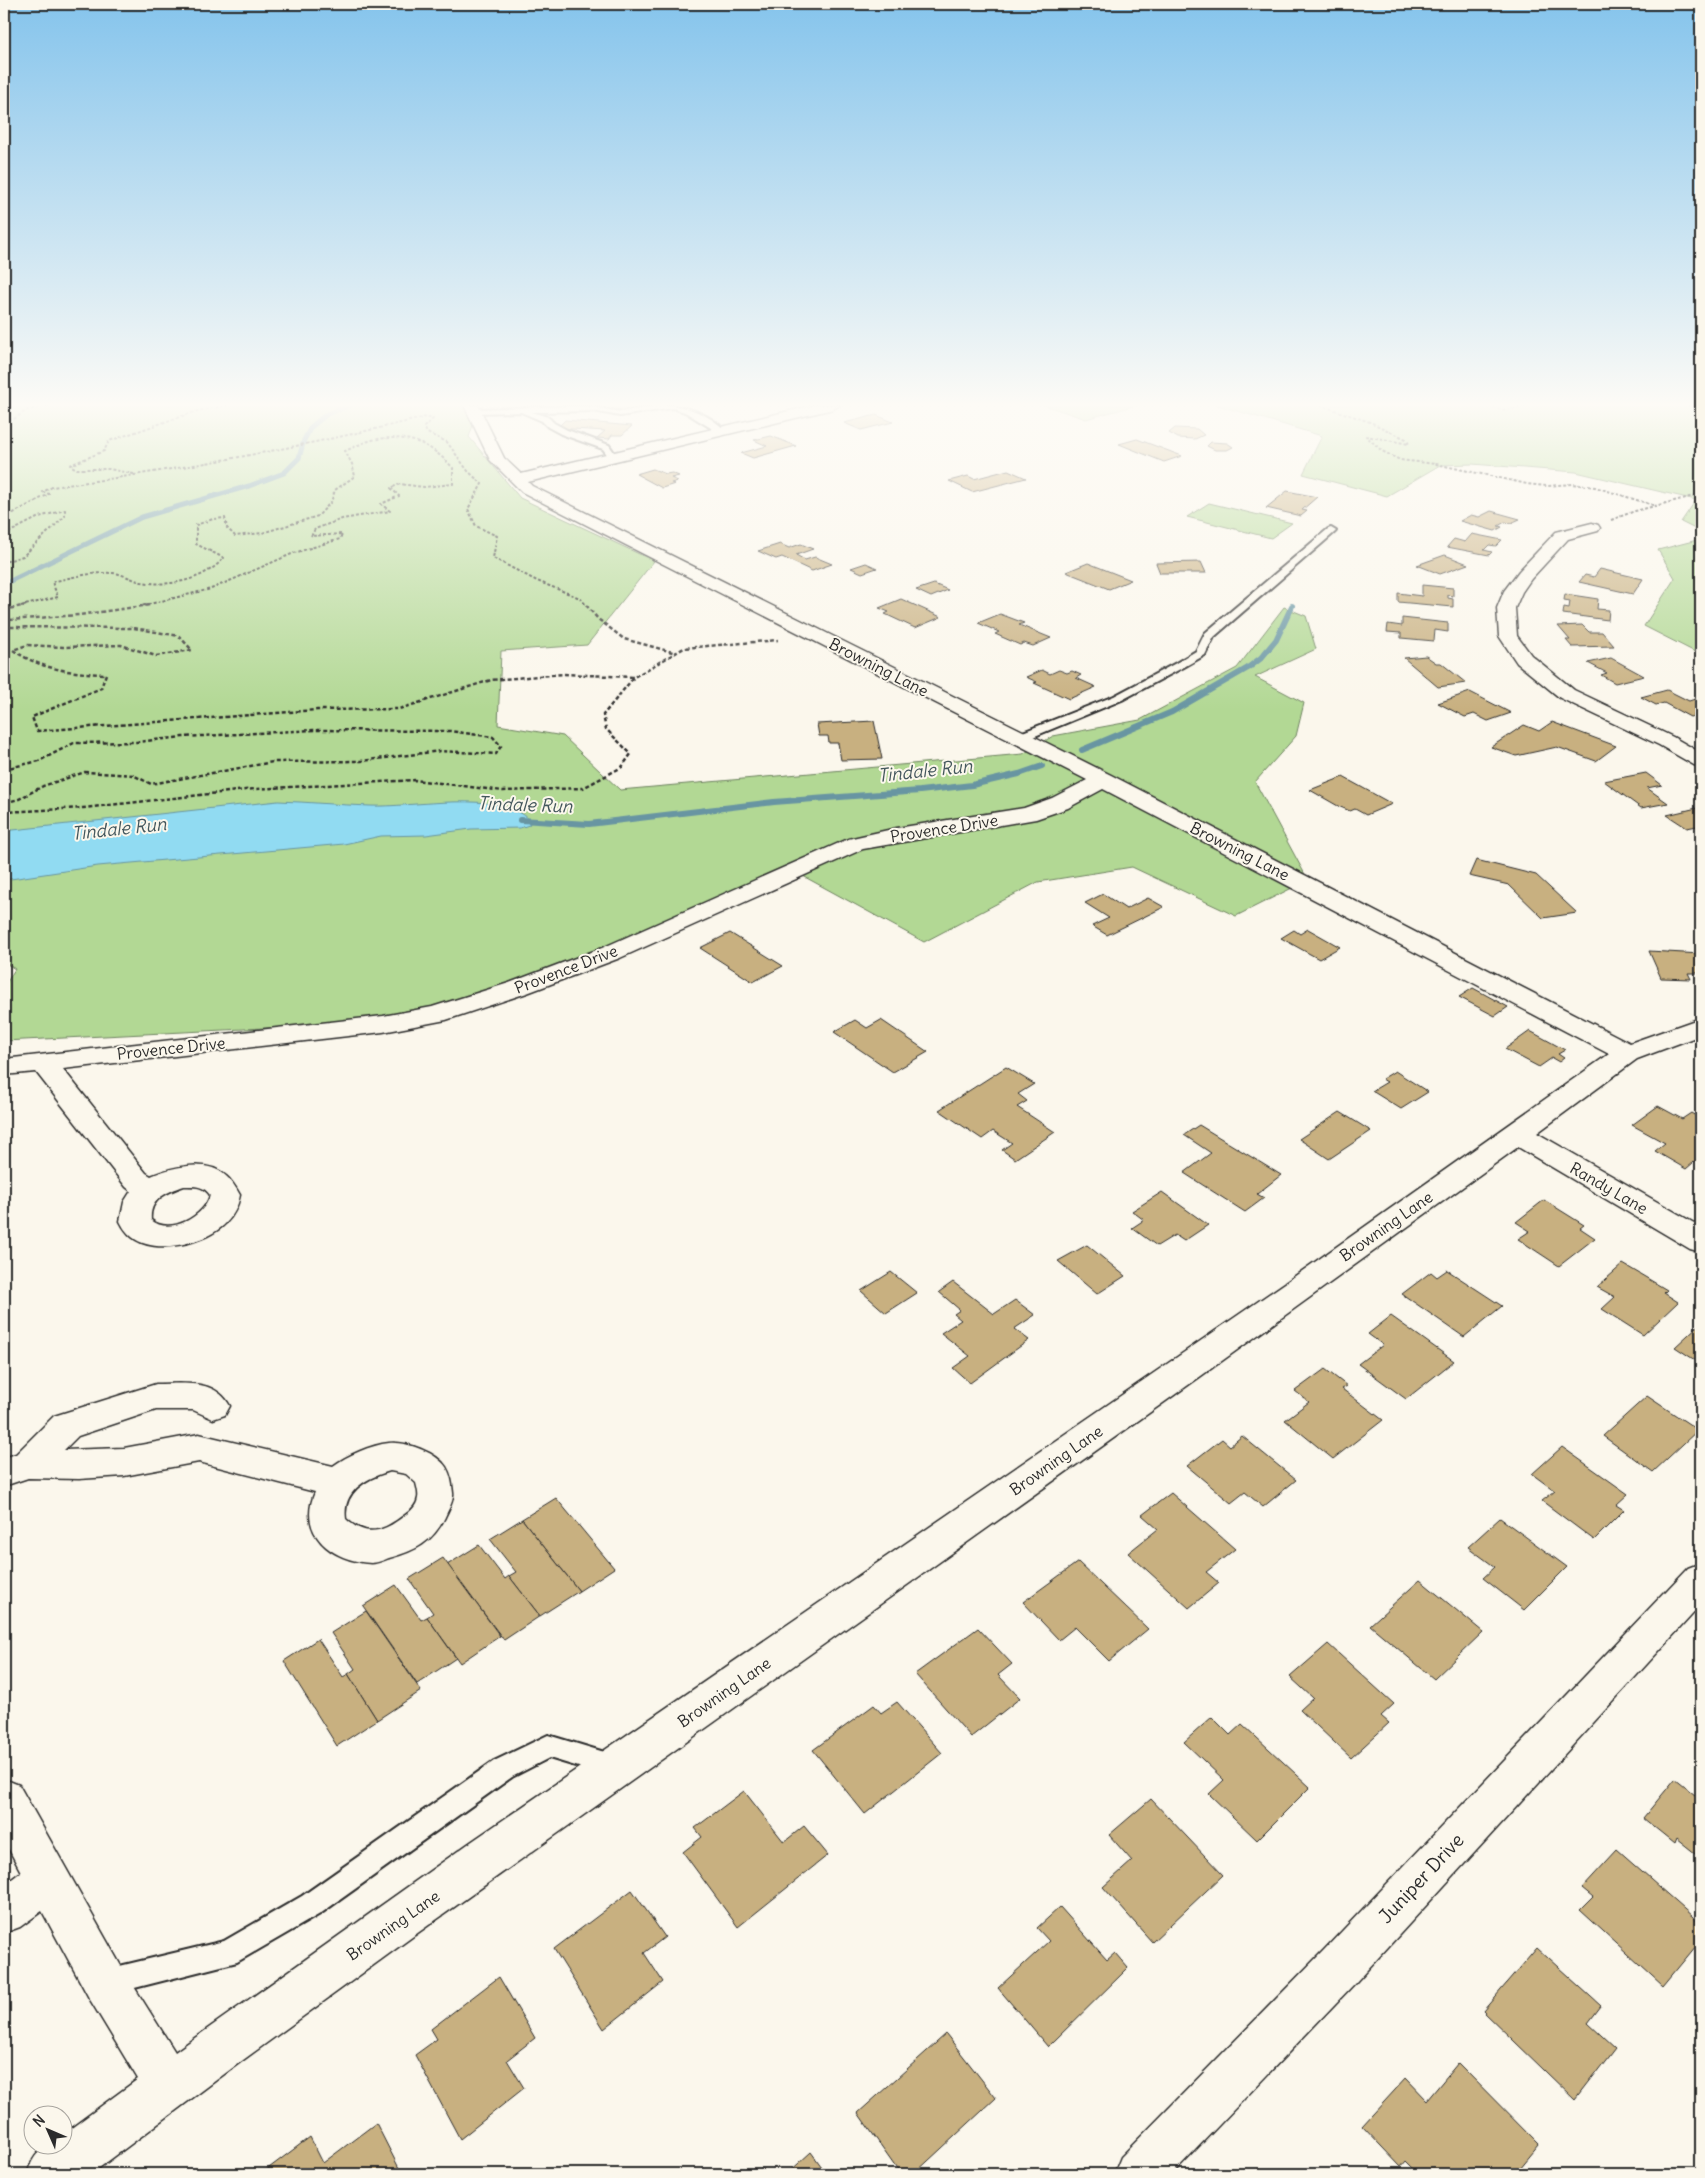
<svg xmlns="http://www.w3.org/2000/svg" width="1705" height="2178" font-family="Delius,sans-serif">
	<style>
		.green { fill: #b2d894; stroke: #6e8260 }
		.water { fill: #91dbf2; stroke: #6895a2 }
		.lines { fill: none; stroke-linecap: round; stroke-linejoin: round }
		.stream-far1 { stroke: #6895a2; stroke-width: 5 }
		.stream { stroke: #6895a2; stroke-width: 6 }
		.building { fill: #c8b080; stroke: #2b2b2b }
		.lane-casing { stroke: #2b2b2b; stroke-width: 4 }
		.street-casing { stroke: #2b2b2b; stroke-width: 3 }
		.path-far1 { stroke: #2b2b2b; stroke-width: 2; stroke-dasharray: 3 2; stroke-linecap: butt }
		.path { stroke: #2b2b2b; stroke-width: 2.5; stroke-dasharray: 4 2.5; stroke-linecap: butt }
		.lane { fill: #fbf7ec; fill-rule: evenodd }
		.street { fill: #fbf7ec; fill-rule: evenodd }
		.labels { text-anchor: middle; stroke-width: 4; stroke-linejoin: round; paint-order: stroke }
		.street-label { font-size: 16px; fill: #2b2b2b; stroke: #fbf7ec }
		.water-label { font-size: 18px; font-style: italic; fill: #44575d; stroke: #fbf7ec }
		.near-street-label { font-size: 19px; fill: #2b2b2b; stroke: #fbf7ec }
	</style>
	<rect width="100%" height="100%" fill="#fbf7ec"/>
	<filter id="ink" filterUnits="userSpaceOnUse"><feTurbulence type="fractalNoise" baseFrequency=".02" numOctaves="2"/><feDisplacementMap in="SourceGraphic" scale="10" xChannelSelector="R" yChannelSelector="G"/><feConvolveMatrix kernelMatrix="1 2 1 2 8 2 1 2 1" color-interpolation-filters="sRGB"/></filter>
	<g filter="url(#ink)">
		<!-- green -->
		<g class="green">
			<path d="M4 405H480L469 437 520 498 654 561 587 645 501 651 498 725 563 736 620 790 1023 754 1053 736 1140 720 1237 668 1284 607 1306 616 1316 649 1255 677 1304 703 1296 736 1255 782 1308 880 1236 916 1132 867 1038 882 924 942 792 870 423 1020 4 1041V987L15 969 4 962Z"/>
			<path d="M1044 405H1137L1086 419Z"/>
			<path d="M1217 405H1701V532L1681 522 1696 500 1576 472 1472 464 1440 465 1387 496 1303 474 1322 436Z"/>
			<path d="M1209 503 1292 523 1271 538 1187 517Z"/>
			<path d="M1701 539V655L1644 626 1675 578 1658 550Z"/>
		</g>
		<!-- water -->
		<path class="water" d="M278 801C309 802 339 805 370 806 412 808 501 788 531 821L529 825 520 828 471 829 426 835 381 836 344 844 98 866 4 880V831Z"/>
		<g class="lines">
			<!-- stream-far1 -->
			<path class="stream-far1" d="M4 584 142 517 249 486 284 473 299 458 304 440 311 427 327 414 351 405"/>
			<!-- stream -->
			<g class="stream">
				<path d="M1082 750 1172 712 1248 668 1261 658 1276 640 1292 606"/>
				<path d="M520 820 589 824 774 802 920 791 972 785 1019 774 1042 766"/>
			</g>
		</g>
		<!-- building -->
		<g class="building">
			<path d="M593 405H646L633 412 611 408 607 410Z"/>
			<path d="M876 415 893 422 861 430 844 423Z"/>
			<path d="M565 420 632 426 622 435H612L609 439 597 438 605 431 557 428Z"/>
			<path d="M1175 428 1197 429 1204 435 1195 439 1178 438 1169 433Z"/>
			<path d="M771 436 796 446 753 458 741 453 767 446 754 440Z"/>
			<path d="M1137 439 1182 456 1164 462 1119 444Z"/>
			<path d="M1211 442 1227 443 1233 447 1227 450H1215L1207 446Z"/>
			<path d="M653 469 666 474 672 473 679 476 671 478 678 481 671 483 675 484 662 488 636 474Z"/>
			<path d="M1008 470 1026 478 972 492 949 481 968 476 974 479Z"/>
			<path d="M1287 491 1317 497 1302 510 1307 511 1301 516 1266 508Z"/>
			<path d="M1491 511 1520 519 1511 523 1505 522 1498 526 1502 527 1495 531 1460 521 1471 515 1479 517Z"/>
			<path d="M1472 534 1502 540 1496 546 1489 545 1484 550 1492 552 1489 555 1447 547 1454 539 1465 542Z"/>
			<path d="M780 544 789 548 801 544 813 549 796 555 805 560 815 557 832 564 812 571 782 557 776 559 758 551Z"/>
			<path d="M1445 555 1468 564 1440 574 1417 565Z"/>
			<path d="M1201 562 1206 573H1160L1156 563Z"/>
			<path d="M866 563 877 568 862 573 851 568Z"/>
			<path d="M1088 563 1131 580 1109 589 1066 572Z"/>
			<path d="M1600 569 1643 579 1633 594 1579 582 1585 575 1594 577Z"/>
			<path d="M934 584 948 590 931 597 916 590Z"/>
			<path d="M1422 585 1453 588V596L1448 595V598L1453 599V607L1398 602V593L1422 596Z"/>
			<path d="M1565 594 1598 599 1597 609 1609 610 1608 620 1563 614 1564 607 1569 608 1570 601 1564 600Z"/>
			<path d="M901 599 941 617 915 628 885 614 889 612 879 608Z"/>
			<path d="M1000 614 1024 623 1019 625 1051 638 1033 646 1024 643 1020 645 995 634 999 632 978 623Z"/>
			<path d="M1402 618 1448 623V632L1435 630 1434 641 1401 638V633L1387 632 1388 624 1402 626Z"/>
			<path d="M1582 625 1589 632H1602L1614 646 1572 647 1566 640H1570L1558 626Z"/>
			<path d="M1426 656 1436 663H1441L1466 683 1438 687 1404 658Z"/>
			<path d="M1611 658 1644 676 1615 683 1601 675 1607 673 1588 663Z"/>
			<path d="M1042 670 1050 674 1059 670 1067 673 1072 671 1081 675 1076 678 1096 687 1069 699 1034 683 1037 682 1026 677Z"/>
			<path d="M1667 690 1689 701 1698 698 1701 700V714L1690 717 1664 703 1656 705 1641 697Z"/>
			<path d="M1470 692 1511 713 1488 721 1474 714 1465 717 1438 703Z"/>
			<path d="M874 721 882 759 841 760 838 743H829L828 736H819L817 724Z"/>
			<path d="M1552 722 1616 746 1596 761 1557 747 1516 756 1491 747 1524 725 1539 731Z"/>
			<path d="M1646 773 1662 785 1647 788 1668 803 1641 808 1604 781Z"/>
			<path d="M1343 777 1392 804 1366 815 1355 809 1350 811 1338 806 1310 790Z"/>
			<path d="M1701 807V829L1697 826 1687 828 1667 815Z"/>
			<path d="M1476 860 1536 875 1577 913 1543 918 1509 885 1469 876Z"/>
			<path d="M1103 894 1126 909 1148 898 1164 907 1107 935 1092 926 1109 918 1085 903Z"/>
			<path d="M1308 929 1340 947 1319 959 1281 938 1294 930 1300 934Z"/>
			<path d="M730 933 783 966 753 982 700 948Z"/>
			<path d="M1649 951 1701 954V973H1688L1691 979 1661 978Z"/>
			<path d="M1473 988 1508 1007 1495 1016 1459 997Z"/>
			<path d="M855 1020 867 1028 881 1020 928 1052 893 1072 834 1032Z"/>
			<path d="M1530 1031 1565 1050 1558 1054 1564 1058 1559 1062 1552 1058 1539 1067 1505 1049Z"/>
			<path d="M1006 1067 1034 1084 1018 1094 1027 1101 1017 1107 1055 1132 1015 1159 1002 1150 1012 1143 993 1131 982 1139 939 1110Z"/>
			<path d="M1395 1071 1428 1092 1401 1109 1372 1091 1387 1082 1382 1079Z"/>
			<path d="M1658 1106 1682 1119 1691 1113 1701 1119V1156L1686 1169 1655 1151 1665 1143 1632 1125Z"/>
			<path d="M1340 1112 1371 1131 1329 1159 1299 1139Z"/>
			<path d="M1199 1125 1281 1175 1257 1194 1264 1198 1245 1212 1184 1173 1211 1153 1184 1135Z"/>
			<path d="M1162 1192 1208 1225 1184 1241 1175 1235 1157 1246 1132 1228 1144 1220 1132 1211Z"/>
			<path d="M1544 1200 1584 1225 1580 1228 1595 1238 1559 1266 1518 1239 1530 1231 1516 1222Z"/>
			<path d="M1087 1245 1125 1276 1097 1294 1058 1261Z"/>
			<path d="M1623 1264 1667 1290 1664 1293 1678 1302 1643 1335 1602 1309 1615 1297 1597 1287Z"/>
			<path d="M1447 1270 1502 1306 1464 1337 1402 1294 1431 1272 1437 1277Z"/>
			<path d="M891 1272 917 1293 886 1313 861 1291Z"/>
			<path d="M953 1282 994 1314 1015 1300 1035 1315 1014 1329 1029 1340 970 1383 953 1368 970 1356 941 1333 961 1320 954 1314 960 1310 939 1292Z"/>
			<path d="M1391 1316 1454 1361 1406 1399 1358 1364 1383 1345 1368 1334Z"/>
			<path d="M1701 1323V1364L1675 1347Z"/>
			<path d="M1325 1369 1347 1386 1342 1389 1383 1420 1333 1459 1285 1420 1309 1402 1295 1391Z"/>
			<path d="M1647 1396 1698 1430 1653 1472 1603 1436Z"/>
			<path d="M1242 1436 1296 1480 1263 1507 1245 1492 1231 1503 1187 1466 1222 1439 1230 1446Z"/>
			<path d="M1562 1447 1628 1494 1616 1505 1624 1510 1594 1540 1542 1501 1555 1491 1532 1474Z"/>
			<path d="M1171 1493 1235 1549 1206 1572 1219 1583 1189 1608 1128 1553 1158 1529 1142 1515Z"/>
			<path d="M556 1498 614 1568 579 1591 522 1519Z"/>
			<path d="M1500 1518 1567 1567 1524 1610 1483 1578 1495 1567 1468 1547Z"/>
			<path d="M522 1519 579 1591 540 1616 509 1576 516 1572 490 1539Z"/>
			<path d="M479 1545 505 1579 509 1576 540 1616 504 1640 447 1565Z"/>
			<path d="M443 1558 500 1636 460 1663 427 1617 433 1613 409 1579Z"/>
			<path d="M1078 1562 1148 1629 1109 1661 1075 1627 1059 1640 1023 1602Z"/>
			<path d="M1420 1580 1483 1632 1434 1679 1370 1625Z"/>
			<path d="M396 1585 421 1620 427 1617 456 1658 417 1684 363 1606Z"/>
			<path d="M366 1611 421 1691 377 1720 348 1674 355 1669 331 1633Z"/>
			<path d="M978 1628 1012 1664 998 1675 1020 1698 971 1737 915 1674Z"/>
			<path d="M318 1639 343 1677 348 1674 377 1720 337 1746 284 1661Z"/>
			<path d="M1328 1644 1394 1704 1381 1716 1389 1723 1351 1758 1300 1710 1313 1698 1290 1677Z"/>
			<path d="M897 1702 942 1753 865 1814 813 1750 874 1705 881 1713Z"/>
			<path d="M1212 1717 1230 1735 1242 1724 1310 1787 1257 1840 1209 1794 1224 1780 1184 1742Z"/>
			<path d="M1675 1779 1695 1795 1701 1786V1858L1676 1838 1674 1843 1643 1818Z"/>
			<path d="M744 1791 784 1842 804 1826 828 1855 738 1927 683 1852 702 1837 695 1828Z"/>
			<path d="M1151 1799 1223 1875 1152 1942 1103 1887 1132 1861 1109 1835Z"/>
			<path d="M1617 1850 1701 1924V1940L1663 1986 1580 1910 1593 1897 1582 1888Z"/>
			<path d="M632 1890 665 1937 644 1953 663 1982 604 2029 554 1949Z"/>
			<path d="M1060 1907 1107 1960 1115 1953 1128 1968 1048 2047 998 1988 1049 1941 1037 1928Z"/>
			<path d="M1537 1948 1601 2006 1588 2023 1615 2048 1575 2100 1483 2011Z"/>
			<path d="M499 1977 535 2038 507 2060 524 2088 460 2139 415 2055 437 2039 431 2029Z"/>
			<path d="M946 2034 996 2098 914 2174H901L858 2113Z"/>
			<path d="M1458 2063 1539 2145 1515 2174H1419L1406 2161 1401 2167 1362 2126 1406 2078 1427 2100Z"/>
			<path d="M376 2123 402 2174H261L310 2137 323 2163Z"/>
			<path d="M811 2152 827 2174H787Z"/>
		</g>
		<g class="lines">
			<defs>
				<g id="lane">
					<path d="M663 405C686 405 709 414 726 431L719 433 685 412 673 408 620 416 593 411 532 412 548 417 554 423 567 430 609 445 618 458 614 461 611 460 603 449 561 434 548 427 542 421 521 412 473 413 469 411 473 409 568 406 593 407 620 412Z"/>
					<path d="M1331 528 1336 531 1334 533 1214 637 1205 655 1184 667 1122 700 1023 741 1019 742 1013 738 1015 735 1114 696 1176 663 1196 651 1205 633 1328 529Z"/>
					<path d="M548 1735 621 1757 624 1765 621 1773 612 1777 549 1758 512 1777 320 1914 237 1962 107 1995 98 1991 94 1982 98 1973 107 1969 224 1941 302 1896 494 1761Z"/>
				</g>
				<g id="street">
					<path d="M464 405H478L504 458 521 474 815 405H840L833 409 528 482 532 486 1111 775 1630 1043 1701 1018V1035L1637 1059 1537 1133 1701 1227V1252L1690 1249 1518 1147 1201 1376 412 1937 239 2063 91 2174H27C34 2154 40 2146 62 2146V2135L138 2079 89 1998 42 1911 20 1927 4 1933V1885L21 1872 4 1840V1779L19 1785 121 1966 175 2052 468 1844 1288 1281 1609 1054 1103 789 1068 808 1036 819 863 849 620 958 527 993 446 1020 383 1032 63 1069 146 1173 151 1176C172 1167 207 1158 226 1176 232 1181 236 1188 240 1195 238 1206 234 1215 226 1223 207 1243 155 1256 132 1237 126 1232 123 1227 120 1221L124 1202 131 1191 126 1187 36 1072 4 1075V1059L383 1016 432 1007 509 983 602 948 848 839 897 828 1024 808 1052 798 1087 780 522 492 490 460ZM184 1186C195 1186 203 1185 210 1195 205 1216 170 1236 151 1220 149 1199 167 1192 184 1186Z"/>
					<path d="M1592 523 1598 525 1600 528 1598 531 1568 539 1531 579 1522 592 1515 608 1517 636 1531 655 1574 690 1673 737 1701 753V767L1694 765 1659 745 1560 698 1517 663 1499 636 1497 608 1504 591 1519 571 1556 532Z"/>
					<path d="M156 1384C183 1384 215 1378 230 1406L225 1415 213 1419 193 1410H156L78 1436 64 1450 124 1448 199 1434 333 1466C348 1455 371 1445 389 1443 406 1441 437 1453 446 1467 451 1475 452 1484 453 1493 454 1501 448 1510 445 1517 433 1542 415 1551 389 1558 384 1560 377 1563 371 1563 331 1561 297 1533 315 1492L199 1462 124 1476 79 1479 28 1478 4 1486V1458L16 1454 54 1416ZM390 1471 406 1474 416 1483C417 1487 419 1494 418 1498 417 1506 410 1512 404 1516 384 1532 366 1538 346 1519 342 1491 366 1478 390 1471Z"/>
					<path d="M1701 1563V1605L1356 1982 1172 2174H1114L1121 2157 1324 1950 1688 1568Z"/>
				</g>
			</defs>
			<!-- lane casing -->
			<use href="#lane" class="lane-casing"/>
			<!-- street casing -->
			<use href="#street" class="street-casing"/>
			<!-- path-far1 -->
			<g class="path-far1">
				<path d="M1320 405 1370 422 1406 439 1409 444 1366 436 1382 451 1400 460 1436 464 1527 484 1547 486 1572 484 1595 487 1656 506"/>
				<path d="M1483 405 1506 410 1530 405"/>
				<path d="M1682 405 1691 406 1701 411"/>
				<path d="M4 421 14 419 27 410 53 405"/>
				<path d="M134 474 109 469H77L70 465 104 451 109 441 197 411 229 405"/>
				<path d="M4 518 49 494 43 492 52 487C178 470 302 447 426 417L433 419 424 427 427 433 447 442 468 471 482 484 468 509 476 526 497 536 493 558 537 581 580 598 587 606"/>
				<path d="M1611 520 1635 511 1701 494"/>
				<path d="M4 535 39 517 65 510V516L23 556 4 562"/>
				<path d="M21 606 58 597 52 582C72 577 93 572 113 573 124 574 132 580 142 582 171 587 204 580 224 558L196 544V525L213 519 225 518 227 528 235 536 262 533 318 516 331 502 335 490 355 476 352 464 345 451C355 447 367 440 378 439 411 435 431 444 453 468V484L424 487 400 484 391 488 399 496 381 504 390 511 342 519 315 529 311 536 342 534 340 539 294 553 211 589 141 606"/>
			</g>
			<!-- path -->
			<g class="path">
				<path d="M586 605 598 619 624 639 676 653"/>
				<path d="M4 610 26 605"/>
				<path d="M4 623 9 620 79 615 150 605"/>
				<path d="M4 627 134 628 179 636 192 650 156 656 121 645 63 647 27 645 13 650C42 670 72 673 106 674L101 688 32 717 37 731 317 710 399 709 491 680 563 674 634 677"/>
				<path d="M4 769 39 761 74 743 136 742 183 737 314 730 450 731 493 737 501 746 496 754 440 751 361 761 273 762 151 784 133 775 85 772 43 786 19 799 4 803"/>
				<path d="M4 812 83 808 255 789 415 780 503 791 583 788 622 767 631 754 606 729 603 715 634 677 684 648 778 640"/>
			</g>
			<!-- lane -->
			<use href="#lane" class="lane"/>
			<!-- street -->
			<use href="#street" class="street"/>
		</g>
	</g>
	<!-- sky -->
	<linearGradient id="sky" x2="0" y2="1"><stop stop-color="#85c4ec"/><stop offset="0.57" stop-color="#fdfbf6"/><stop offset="1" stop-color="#fdfbf6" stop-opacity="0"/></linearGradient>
	<rect width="1705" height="710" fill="url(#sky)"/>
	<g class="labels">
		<!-- street labels -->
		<g class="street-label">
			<text transform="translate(879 667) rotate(27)" y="6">Browning Lane</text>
			<text transform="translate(944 828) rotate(-9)" y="6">Provence Drive</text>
			<text transform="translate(1240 851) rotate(27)" y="6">Browning Lane</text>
			<text transform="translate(566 969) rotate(-21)" y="6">Provence Drive</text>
			<text transform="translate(171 1048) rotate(-6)" y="6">Provence Drive</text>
			<text transform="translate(1609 1188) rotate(30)" y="6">Randy Lane</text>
			<text transform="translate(1386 1226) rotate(-35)" y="6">Browning Lane</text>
			<text transform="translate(1056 1460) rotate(-35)" y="6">Browning Lane</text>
			<text transform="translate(724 1692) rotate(-35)" y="6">Browning Lane</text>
			<text transform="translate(393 1925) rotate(-35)" y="6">Browning Lane</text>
		</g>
		<!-- water labels -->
		<g class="water-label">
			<text transform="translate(925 771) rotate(-6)" y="6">Tindale Run</text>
			<text transform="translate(525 805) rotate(2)" y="6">Tindale Run</text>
			<text transform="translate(119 829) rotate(-6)" y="6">Tindale Run</text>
		</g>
		<!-- near-street labels -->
		<g class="near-street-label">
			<text transform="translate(1421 1878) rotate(-47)" y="7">Juniper Drive</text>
		</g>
	</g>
	<!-- margin -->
	<rect width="1705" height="2178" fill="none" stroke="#fbf7ec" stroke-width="20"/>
	<rect x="10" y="10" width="1685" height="2158" fill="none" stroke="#2b2b2b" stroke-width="2" filter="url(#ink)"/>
	<!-- north arrow -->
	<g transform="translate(48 2130) rotate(315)"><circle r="24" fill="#fbf7ec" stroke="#a8a59f"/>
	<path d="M0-4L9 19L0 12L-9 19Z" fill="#2b2b2b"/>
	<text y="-8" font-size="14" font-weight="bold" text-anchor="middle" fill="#2b2b2b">N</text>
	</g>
</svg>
